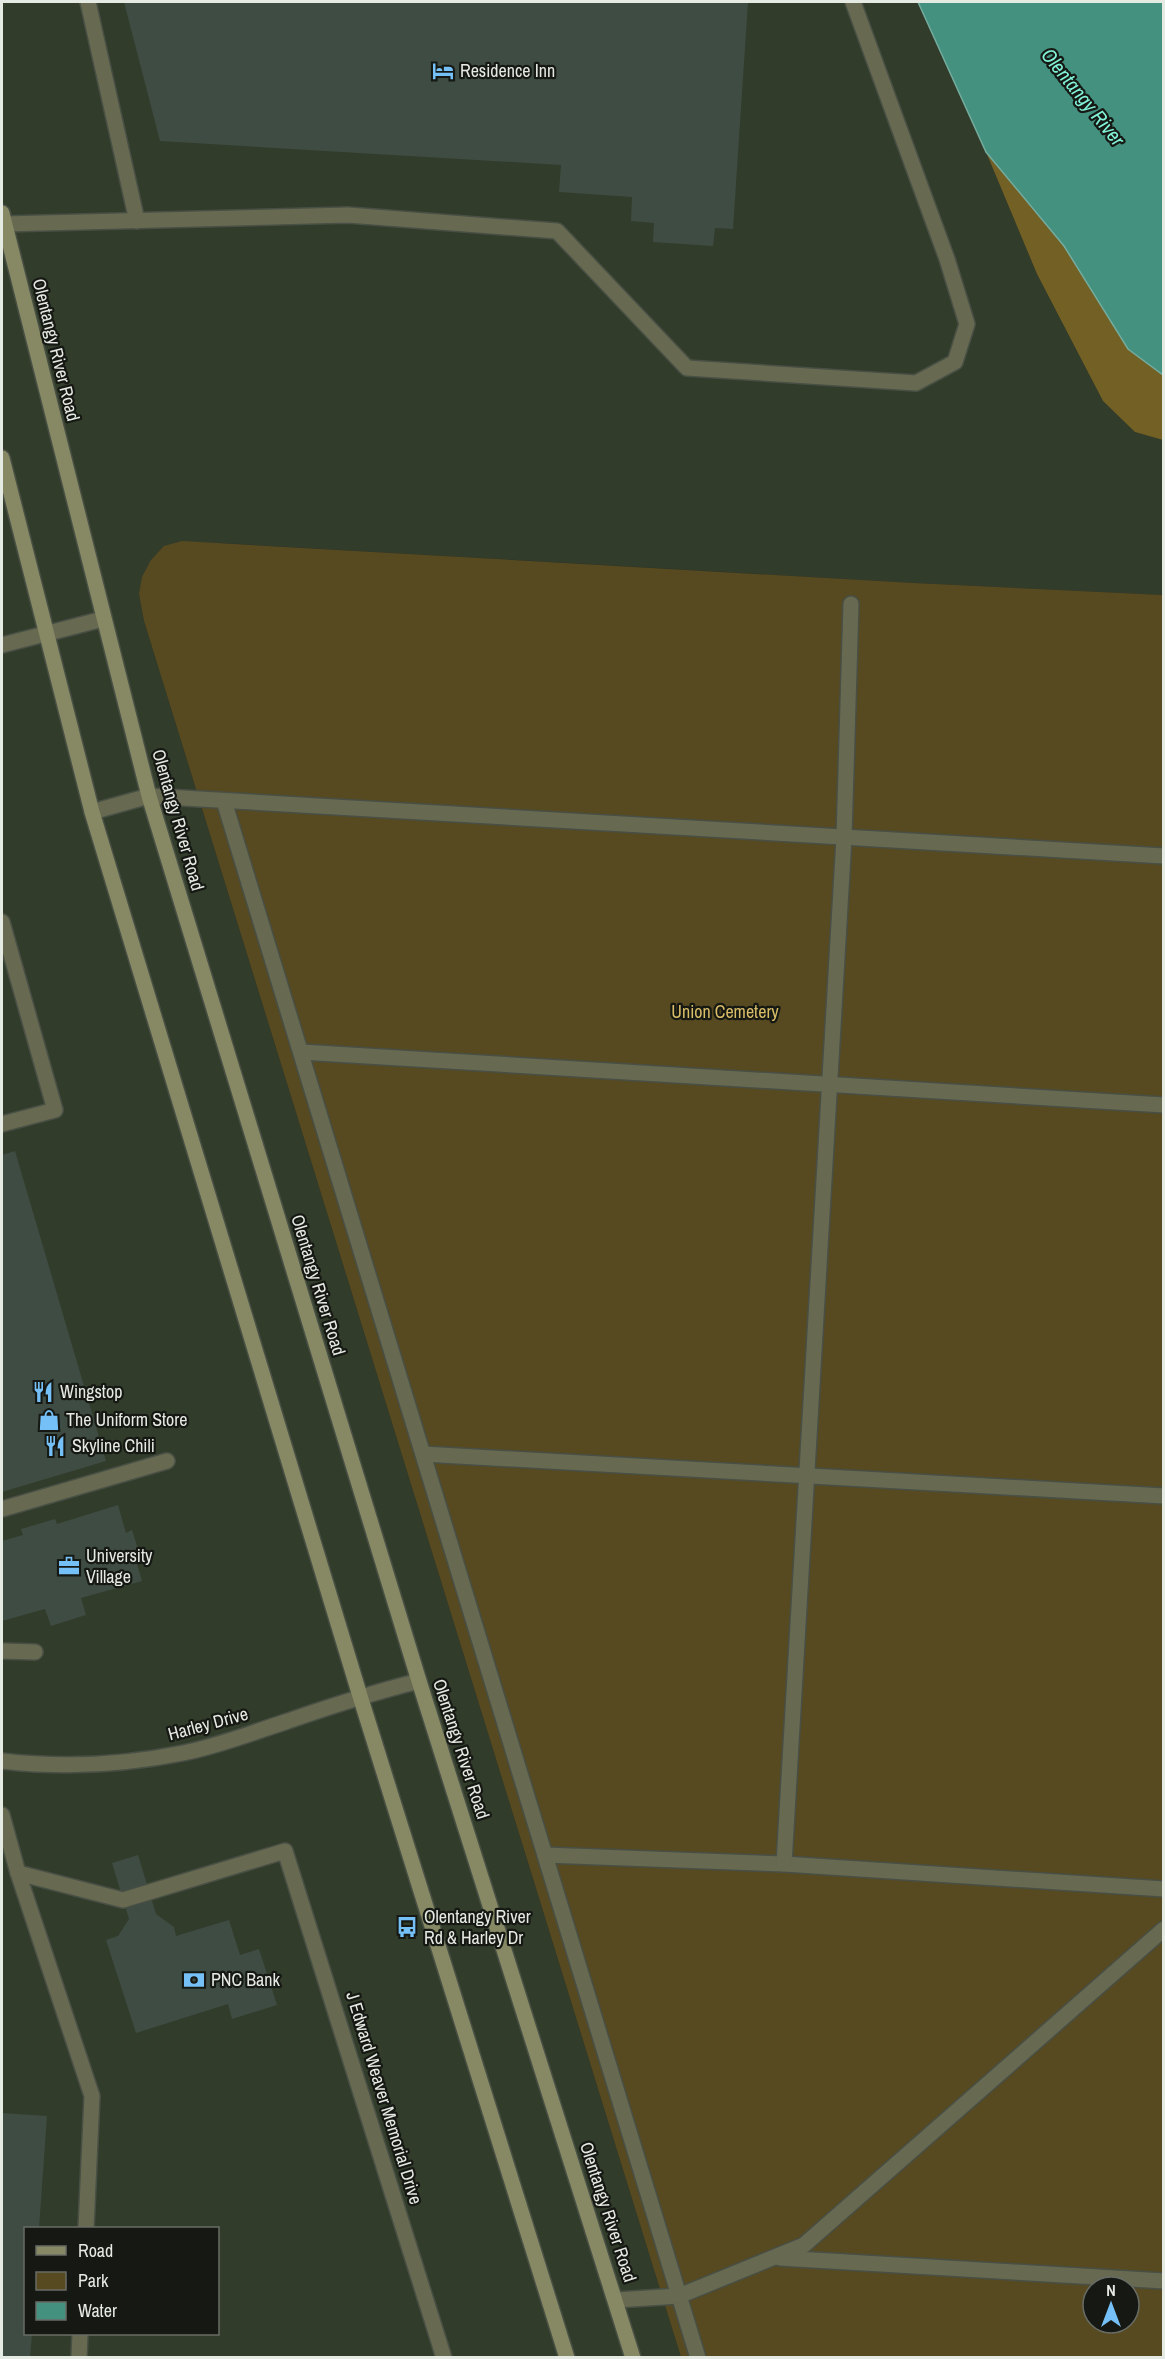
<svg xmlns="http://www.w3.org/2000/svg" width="1165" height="2359" font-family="'Archivo Narrow',sans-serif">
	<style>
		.built { fill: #323c2b; fill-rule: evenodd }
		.green { fill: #574920; fill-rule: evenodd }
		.forest { fill: #736025 }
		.water { fill: #449180; stroke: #74ac9e; stroke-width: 1.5 }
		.building { fill: #3f4c43 }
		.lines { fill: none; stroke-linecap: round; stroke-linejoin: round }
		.service-casing { stroke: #484f44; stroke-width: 18 }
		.minor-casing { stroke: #484f44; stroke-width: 18 }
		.secondary-casing { stroke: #484f44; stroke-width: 18 }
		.service { stroke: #676951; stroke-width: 15 }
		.minor { stroke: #676951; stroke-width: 15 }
		.secondary { stroke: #868963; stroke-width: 15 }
		.labels { text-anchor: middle; stroke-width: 4.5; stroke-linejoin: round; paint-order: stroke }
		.poi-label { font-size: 18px; fill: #e5eae3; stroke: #151813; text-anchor: start }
		.street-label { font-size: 18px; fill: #e5eae3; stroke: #151813 }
		.park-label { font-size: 18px; fill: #dabd67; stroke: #151813 }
		.water-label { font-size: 20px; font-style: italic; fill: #82f3d9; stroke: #151813 }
	</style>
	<rect width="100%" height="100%" fill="#2a3226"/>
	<!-- built -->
	<path class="built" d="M2 2H918L986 152 1037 274 1103 401 1135 432 1163 440V595L914 583 221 543 139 594 144 621 681 2357 2 2358ZM26 2228H218V2334H26Z"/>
	<!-- green -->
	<path class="green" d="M182 541 914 583 1163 595V2357H681L144 621 139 594 142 577 151 560 164 546ZM1093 2287H1129V2323H1093Z"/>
	<!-- forest -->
	<path class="forest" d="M986 152 1064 246 1128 349 1163 375V440L1135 432 1103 401 1037 274Z"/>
	<!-- water -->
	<path class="water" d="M918 2H1163V375L1128 349 1064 246 986 152Z"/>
	<!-- building -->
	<g class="building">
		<path d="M124 2H748L733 229 715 228 713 246 653 242 654 223 631 221 632 197 559 192 561 165 160 141Z"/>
		<path d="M15 1151 106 1461 2 1492V1155Z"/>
		<path d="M118 1505 126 1533 132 1530 138 1549 133 1551 142 1581 81 1598 86 1615 51 1626 45 1609 2 1621V1541L23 1535 21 1529 55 1519 57 1524Z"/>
		<path d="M138 1855 156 1914 174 1927 176 1936 229 1920 240 1955 259 1949 277 2005 232 2019 228 2004 136 2033 106 1940 118 1936 129 1919 112 1863Z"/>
		<path d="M2 2113 47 2116 39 2228H26V2334H32L30 2358H2Z"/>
	</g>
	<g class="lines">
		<defs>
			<g id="service">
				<path d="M88 2 137 221"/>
				<path d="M4 224 348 215 557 231 687 368 916 383 955 362 967 324 947 259 853 2"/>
				<path d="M224 801 698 2358"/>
				<path d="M92 812 149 796 1164 856"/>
				<path d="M2 922 55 1110 2 1124"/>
				<path d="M301 1052 1164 1105"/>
				<path d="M423 1454 1164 1496"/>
				<path d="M2 1509 167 1461"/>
				<path d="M2 1651 35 1652"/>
				<path d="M2 1815 18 1873 92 2096 86 2228"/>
				<path d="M545 1855 784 1864 1164 1889"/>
				<path d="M784 1864 844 838 851 604"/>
				<path d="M18 1873 123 1900 285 1851 444 2358"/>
				<path d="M780 2258 1164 2281"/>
				<path d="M616 2300 679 2296 804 2245 1164 1929"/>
				<path d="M79 2358 80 2334"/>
			</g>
			<g id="minor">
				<path d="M2 645 103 619"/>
				<path d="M2 1761C62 1768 124 1765 183 1753 219 1746 254 1732 288 1721 331 1706 375 1692 419 1681"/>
			</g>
			<g id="secondary">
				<path d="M2 213 149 796 419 1681 633 2358"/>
				<path d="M2 458 92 812 360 1696 567 2358"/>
			</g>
		</defs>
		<!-- service casing -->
		<use href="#service" class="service-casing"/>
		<!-- minor casing -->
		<use href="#minor" class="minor-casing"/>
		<!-- secondary casing -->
		<use href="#secondary" class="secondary-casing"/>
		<!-- service -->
		<use href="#service" class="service"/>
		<!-- minor -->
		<use href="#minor" class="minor"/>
		<!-- secondary -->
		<use href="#secondary" class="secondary"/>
	</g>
	<!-- icons -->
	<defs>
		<symbol id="hotel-bare" viewBox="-9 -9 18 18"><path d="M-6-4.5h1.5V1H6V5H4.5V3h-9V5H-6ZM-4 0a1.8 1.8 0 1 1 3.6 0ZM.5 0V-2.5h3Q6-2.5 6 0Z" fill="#75c0f6" stroke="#151813" stroke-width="2.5" paint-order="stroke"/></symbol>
		<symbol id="restaurant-bare" viewBox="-9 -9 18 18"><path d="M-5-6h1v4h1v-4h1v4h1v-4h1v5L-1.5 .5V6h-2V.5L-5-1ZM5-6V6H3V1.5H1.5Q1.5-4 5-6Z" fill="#75c0f6" stroke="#151813" stroke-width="2.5" paint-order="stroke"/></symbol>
		<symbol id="shop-bare" viewBox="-9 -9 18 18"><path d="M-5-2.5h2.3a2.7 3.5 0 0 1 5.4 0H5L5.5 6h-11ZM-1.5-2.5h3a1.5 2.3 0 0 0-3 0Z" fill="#75c0f6" stroke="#151813" stroke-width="2.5" paint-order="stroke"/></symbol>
		<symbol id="office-bare" viewBox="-9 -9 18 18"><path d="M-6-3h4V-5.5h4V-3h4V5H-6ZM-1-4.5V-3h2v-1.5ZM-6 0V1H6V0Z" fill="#75c0f6" stroke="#151813" stroke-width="2.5" paint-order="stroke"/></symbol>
		<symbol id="bus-bare" viewBox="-9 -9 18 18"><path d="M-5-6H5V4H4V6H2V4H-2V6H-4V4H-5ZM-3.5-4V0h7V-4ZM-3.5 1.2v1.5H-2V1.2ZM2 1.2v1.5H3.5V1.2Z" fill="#75c0f6" stroke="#151813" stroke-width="2.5" paint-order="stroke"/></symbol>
		<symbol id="bank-bare" viewBox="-9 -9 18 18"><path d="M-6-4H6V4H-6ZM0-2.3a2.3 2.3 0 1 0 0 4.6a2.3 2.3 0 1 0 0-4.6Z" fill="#75c0f6" stroke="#151813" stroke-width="2.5" paint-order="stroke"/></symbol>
	</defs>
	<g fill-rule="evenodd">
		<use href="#hotel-bare" x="428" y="56" width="30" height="30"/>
		<use href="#restaurant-bare" x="28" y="1377" width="30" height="30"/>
		<use href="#shop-bare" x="34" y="1405" width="30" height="30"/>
		<use href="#restaurant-bare" x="40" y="1431" width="30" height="30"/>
		<use href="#office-bare" x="54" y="1551" width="30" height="30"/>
		<use href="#bus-bare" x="392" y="1912" width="30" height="30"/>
		<use href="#bank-bare" x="179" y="1965" width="30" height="30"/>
	</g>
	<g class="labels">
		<!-- poi labels -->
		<g class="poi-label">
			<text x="460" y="77">Residence Inn</text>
			<text x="60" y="1398">Wingstop</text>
			<text x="66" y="1426">The Uniform Store</text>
			<text x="72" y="1452">Skyline Chili</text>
			<text x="86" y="1562">University<tspan x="86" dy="21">Village</tspan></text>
			<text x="424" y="1923">Olentangy River<tspan x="424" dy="21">Rd &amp; Harley Dr</tspan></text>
			<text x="211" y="1986">PNC Bank</text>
		</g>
		<!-- street labels -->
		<g class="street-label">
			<text transform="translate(56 350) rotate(76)" y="6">Olentangy River Road</text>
			<text transform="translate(178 820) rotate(74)" y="6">Olentangy River Road</text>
			<text transform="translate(318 1285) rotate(73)" y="6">Olentangy River Road</text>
			<text transform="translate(208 1724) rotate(-15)" y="6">Harley Drive</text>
			<text transform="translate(461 1749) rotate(72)" y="6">Olentangy River Road</text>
			<text transform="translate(384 2098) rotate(73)" y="6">J Edward Weaver Memorial Drive</text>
			<text transform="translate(608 2212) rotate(72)" y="6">Olentangy River Road</text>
		</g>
		<!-- park labels -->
		<g class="park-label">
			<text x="725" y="1018">Union Cemetery</text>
		</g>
		<!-- water labels -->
		<g class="water-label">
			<text transform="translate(1083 97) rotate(51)" y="7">Olentangy River</text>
		</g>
	</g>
	<!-- border -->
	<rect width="1165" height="2359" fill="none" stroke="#e5eae3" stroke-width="6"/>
	<!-- legend -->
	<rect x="24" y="2227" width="195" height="108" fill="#151813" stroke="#686c66" stroke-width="1.5"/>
	<rect x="36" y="2246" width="30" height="9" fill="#868963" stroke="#686c66" stroke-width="1.5"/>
	<text x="78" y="2257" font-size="18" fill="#e5eae3">Road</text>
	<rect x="36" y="2272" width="30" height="18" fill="#574920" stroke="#686c66" stroke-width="1.5"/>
	<text x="78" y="2287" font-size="18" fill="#e5eae3">Park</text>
	<rect x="36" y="2302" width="30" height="18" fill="#449180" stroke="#686c66" stroke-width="1.5"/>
	<text x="78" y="2317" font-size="18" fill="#e5eae3">Water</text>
	<!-- north arrow -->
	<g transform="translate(1111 2305)"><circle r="28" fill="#151813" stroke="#686c66" stroke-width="1.5"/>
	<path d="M0-4.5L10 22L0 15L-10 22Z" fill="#75c0f6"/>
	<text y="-9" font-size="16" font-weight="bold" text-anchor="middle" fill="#e5eae3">N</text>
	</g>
</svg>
